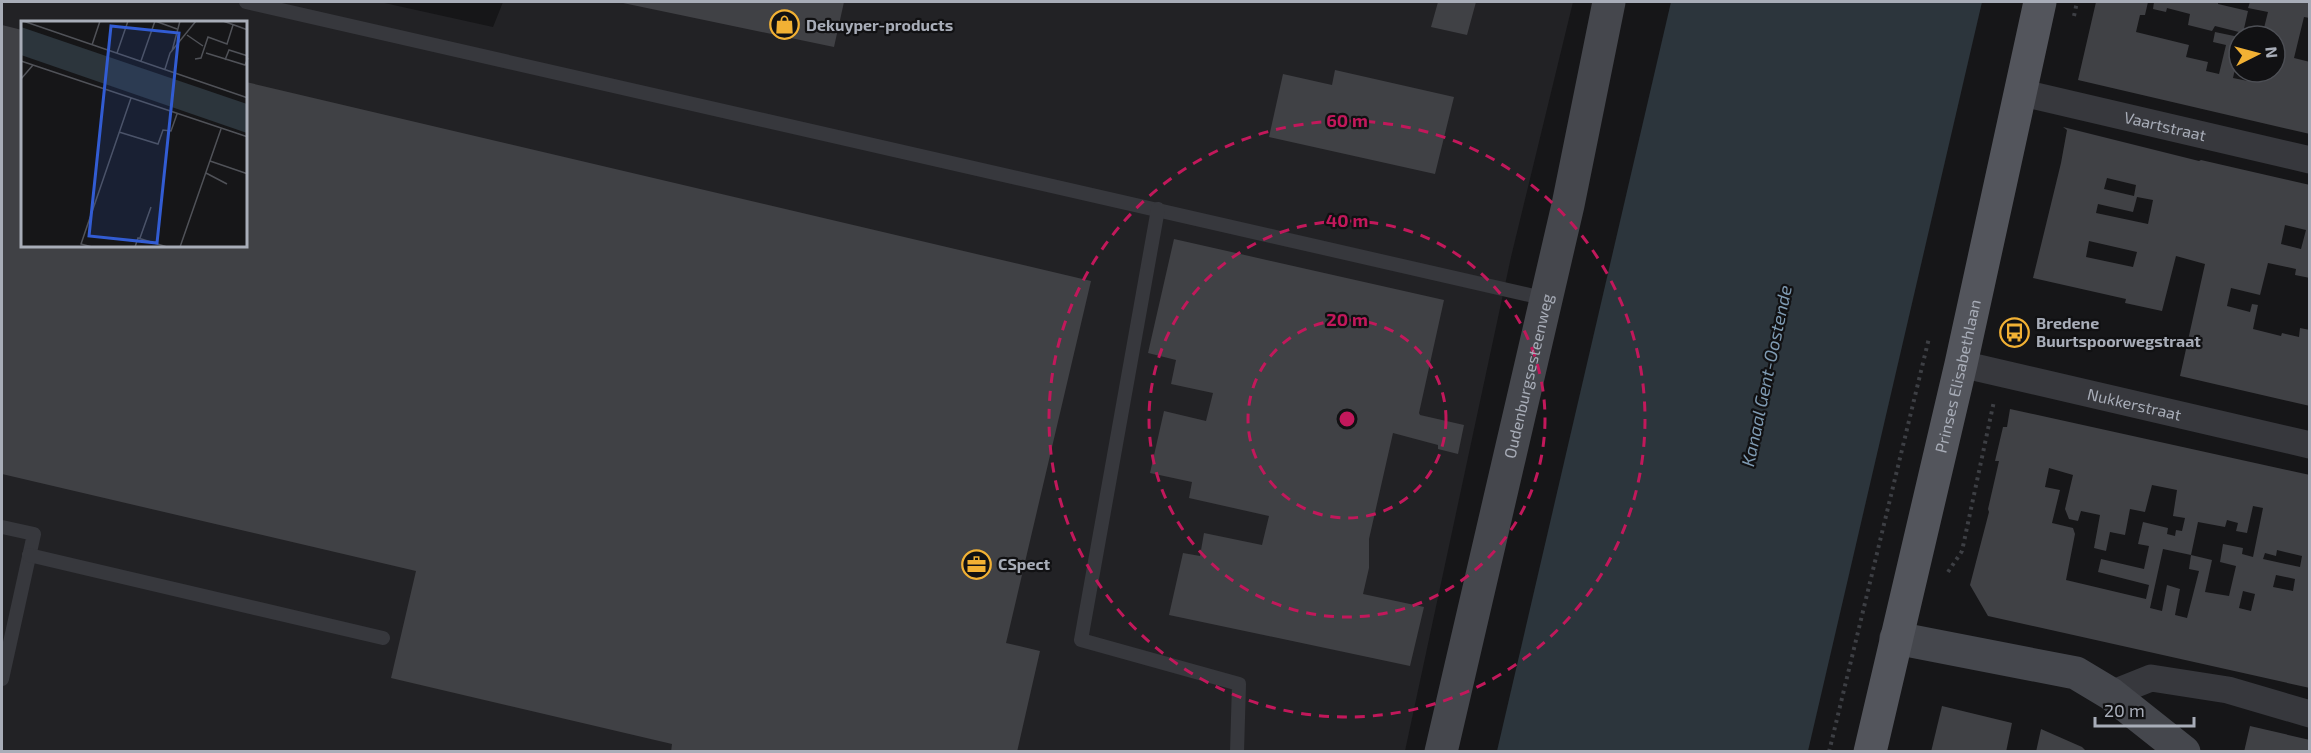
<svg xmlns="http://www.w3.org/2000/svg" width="2311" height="753" font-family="'Exo 2',sans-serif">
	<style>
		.built { fill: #222225; fill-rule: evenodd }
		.water { fill: #2c353c }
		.building { fill: #404145; fill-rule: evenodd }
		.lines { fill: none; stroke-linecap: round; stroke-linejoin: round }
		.path { stroke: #3d3f44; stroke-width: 4; stroke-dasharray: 3 4.5; stroke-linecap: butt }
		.lane { stroke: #37383d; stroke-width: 14 }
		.street { stroke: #37383d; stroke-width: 27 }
		.secondary { stroke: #45474d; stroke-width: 33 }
		.primary { stroke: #53555c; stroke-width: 33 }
		.ring { fill: none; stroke: #c2185b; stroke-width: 3; stroke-dasharray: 10 8 }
		.labels { text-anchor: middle; stroke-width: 4.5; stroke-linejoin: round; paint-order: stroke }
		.poi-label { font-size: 16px; font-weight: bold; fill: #a8adb8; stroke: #111113; text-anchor: start }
		.street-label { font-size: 16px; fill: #a8adb8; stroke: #111113 }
		.water-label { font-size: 18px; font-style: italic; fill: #7f9bb3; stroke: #111113 }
		.inset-road { fill: none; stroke: #505258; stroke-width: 1.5 }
		.view { fill: #325cd3; fill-opacity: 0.15; stroke: #325cd3; stroke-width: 3 }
		.inset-edge { fill: none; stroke: #a8adb8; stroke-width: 3 }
		.centre { fill: #c2185b; stroke: #111113; stroke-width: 3 }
		.ring-label { font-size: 18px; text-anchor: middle; font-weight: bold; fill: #c2185b; stroke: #111113; stroke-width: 4.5; stroke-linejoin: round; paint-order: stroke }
	</style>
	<rect width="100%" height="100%" fill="#161618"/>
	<!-- built -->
	<path class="built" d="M2 2H380L493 27 503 2H1573L1511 257 1405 751H2ZM22 22H246V246H22Z"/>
	<!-- water -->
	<path class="water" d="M1671 2H1982L1808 751H1497Z"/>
	<!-- building -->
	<g class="building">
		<path d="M1438 2H1476L1467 35 1431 27Z"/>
		<path d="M2096 2H2148L2145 15H2140L2136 32 2189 45 2186 57 2208 62 2206 71 2219 74 2226 45 2213 42 2215 32 2239 37V51L2233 78 2248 81 2250 72H2275V60H2278L2283 42 2275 40V36H2262L2268 12 2248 8 2250 2H2310V18L2304 17 2294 58 2310 62V134L2078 80Z"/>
		<path d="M2154 2H2218V4L2248 11 2243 33 2215 26 2212 31 2188 25 2190 14 2167 8 2166 12 2153 9Z"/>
		<path d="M623 3V2H844L834 47Z"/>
		<path d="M2 25 22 30V246H246V82L1091 281 1006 643 1040 651 1017 752H671L672 744 391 678 416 571 2 474Z"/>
		<path d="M1335 70 1454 97 1435 174 1269 137 1283 74 1332 85Z"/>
		<path d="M2063 127 2199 161 2201 160 2310 185V278L2295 275 2296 269 2268 263 2260 295 2231 288 2227 306 2250 312 2252 304 2258 305 2253 329 2281 336 2282 333 2299 337 2300 328 2310 330V406L2180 376 2205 264 2176 256 2162 311 2125 303 2126 299 2033 278 2061 163 2067 130ZM2107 178 2136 185 2134 196 2104 189ZM2137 197 2153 200 2148 224 2096 213 2098 204 2133 212ZM2285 225 2306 230 2301 249 2281 244ZM2089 241 2137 252 2133 267 2086 257Z"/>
		<path d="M1174 239 1444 300 1419 413 1420 415 1464 425 1458 454 1438 449V445L1393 433 1369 539V568L1363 594 1424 607 1410 666 1169 615 1183 553 1200 556 1204 533 1262 545 1269 516 1189 498 1192 482 1150 473 1164 411 1206 421 1213 393 1171 384 1176 360 1148 353Z"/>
		<path d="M2010 409 2310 475V688L1988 616 1970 585 1989 512 1988 509 1999 461H1995L2003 427H2007ZM2049 468 2073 475 2065 509 2069 519 2078 521 2081 511 2100 515 2094 548 2106 551 2110 532 2125 535 2130 509 2145 512 2152 485 2177 490 2173 516 2185 518 2182 531 2176 530 2175 536 2167 534 2168 528 2143 522 2138 544 2149 546 2144 569 2101 559 2098 572 2149 585 2146 599 2066 580 2075 534 2073 528 2052 523 2060 490 2045 487ZM2253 506 2263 508 2253 557 2242 554 2243 548 2223 544 2220 562 2236 566 2229 596 2205 592 2212 560 2191 555 2198 522 2225 527 2227 520 2238 523 2236 531 2247 533ZM2163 549 2191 555 2189 569 2199 571 2187 618 2175 615 2180 589 2167 585 2162 611 2150 608ZM2277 550 2302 556 2300 567 2263 559 2265 553 2276 556ZM2276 575 2295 579 2293 591 2273 587ZM2243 591 2255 594 2251 611 2239 608Z"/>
		<path d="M1942 706 2012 723 2006 752H1931Z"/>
		<path d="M2250 726 2310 740V752H2244Z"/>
		<path d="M2041 729 2082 747 2087 752H2036Z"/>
	</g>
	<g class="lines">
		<!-- path -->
		<g class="path">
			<path d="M2074 16 2077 2"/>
			<path d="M1948 572 1962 551 1994 401"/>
			<path d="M1829 752 1929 338"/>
		</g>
		<!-- lane -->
		<g class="lane">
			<path d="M246 2 1547 299"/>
			<path d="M1158 209 1081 640 1239 684 1237 752"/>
			<path d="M2 527 34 534 2 679"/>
			<path d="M29 555 383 638"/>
		</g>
		<!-- street -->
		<g class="street">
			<path id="s1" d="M2019 92 2310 160"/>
			<path id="s2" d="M1961 364 2310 445"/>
			<path d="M2111 694 2151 678 2228 690 2310 714"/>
		</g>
		<!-- secondary -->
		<g class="secondary">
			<path d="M1896 638 2076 673 2111 694 2184 752"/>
			<path id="s3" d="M1441 752 1568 205 1609 2"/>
		</g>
		<!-- primary -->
		<path class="primary" id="s4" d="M1870 752 1961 364 2040 2"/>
	</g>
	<!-- distance rings -->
	<g class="ring">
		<circle cx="1347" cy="419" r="99"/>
		<circle cx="1347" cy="419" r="198"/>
		<circle cx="1347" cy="419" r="298"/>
	</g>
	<!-- icons -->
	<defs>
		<symbol id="shop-ring" viewBox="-11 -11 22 22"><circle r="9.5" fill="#111113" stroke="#f2b134" stroke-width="1.5"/><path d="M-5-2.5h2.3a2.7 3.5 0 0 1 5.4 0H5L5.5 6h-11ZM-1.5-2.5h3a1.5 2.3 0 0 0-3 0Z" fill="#f2b134"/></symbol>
		<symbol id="bus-ring" viewBox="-11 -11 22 22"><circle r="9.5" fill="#111113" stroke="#f2b134" stroke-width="1.5"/><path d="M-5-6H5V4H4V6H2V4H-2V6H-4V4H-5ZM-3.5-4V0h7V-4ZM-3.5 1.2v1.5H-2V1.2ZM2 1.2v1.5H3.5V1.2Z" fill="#f2b134"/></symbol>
		<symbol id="office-ring" viewBox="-11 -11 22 22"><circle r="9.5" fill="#111113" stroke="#f2b134" stroke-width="1.5"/><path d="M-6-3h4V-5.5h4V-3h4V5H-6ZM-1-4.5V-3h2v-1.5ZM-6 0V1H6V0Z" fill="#f2b134"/></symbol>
	</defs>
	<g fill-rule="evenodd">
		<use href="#shop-ring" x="768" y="8" width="33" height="33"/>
		<use href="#bus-ring" x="1998" y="316" width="33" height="33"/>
		<use href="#office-ring" x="960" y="548" width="33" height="33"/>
	</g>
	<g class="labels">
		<!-- poi labels -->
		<g class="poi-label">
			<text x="806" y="31">Dekuyper-products</text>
			<text x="2036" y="329">Bredene<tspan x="2036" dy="18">Buurtspoorwegstraat</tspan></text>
			<text x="998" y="570">CSpect</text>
		</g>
		<!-- street labels -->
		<g class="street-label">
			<text dy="6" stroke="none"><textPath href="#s1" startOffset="150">Vaartstraat</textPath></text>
			<text dy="6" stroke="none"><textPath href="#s3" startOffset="386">Oudenburgsesteenweg</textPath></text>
			<text dy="6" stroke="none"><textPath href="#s4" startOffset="386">Prinses Elisabethlaan</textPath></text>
			<text dy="6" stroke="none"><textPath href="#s2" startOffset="178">Nukkerstraat</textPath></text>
		</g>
		<!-- water labels -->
		<g class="water-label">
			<text transform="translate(1767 376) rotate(-78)" y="6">Kanaal Gent-Oostende</text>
		</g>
	</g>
	<!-- overview -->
	<g transform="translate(21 21)">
		<rect width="226" height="226" fill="#161618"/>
		<path d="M0 6 226 83V112L0 34Z" fill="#2c353c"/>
		<path class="inset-road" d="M2 0 227 77M134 0 156 8M202 0 227 9M166 14 182 25M71 24 79 0M151 30 159 0M96 32 107 0M185 32 224 44 227 37M174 38 180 37 187 16 206 23 212 4M204 39 208 29 227 35M0 40 227 116M120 40 134 0M144 48 149 32 175 0M0 58 12 44M98 111 137 123 142 109 150 110 156 93M189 140 227 153M185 152 206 163M119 217 130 186M71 226 60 223 110 77M114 226 117 217 146 226M159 226 200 108"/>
		<path class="view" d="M90 5 158 12 136 222 68 215Z"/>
		<rect width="226" height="226" class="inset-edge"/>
	</g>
	<circle cx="1347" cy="419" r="9" class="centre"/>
	<g class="ring-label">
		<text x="1347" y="127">60 m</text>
		<text x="1347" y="227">40 m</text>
		<text x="1347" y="326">20 m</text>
	</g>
	<!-- border -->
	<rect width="2311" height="753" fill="none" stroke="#a8adb8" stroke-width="6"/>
	<!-- north arrow -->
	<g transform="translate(2257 54) rotate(84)"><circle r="28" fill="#111113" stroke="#4d4f55" stroke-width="1.5"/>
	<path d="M0-4.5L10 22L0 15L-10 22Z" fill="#f2b134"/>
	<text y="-9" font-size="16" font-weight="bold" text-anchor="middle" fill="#a8adb8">N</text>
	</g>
	<!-- scale -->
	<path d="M2095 717v9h99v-9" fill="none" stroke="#a8adb8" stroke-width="3"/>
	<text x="2104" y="717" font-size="18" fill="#a8adb8" stroke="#111113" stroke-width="4.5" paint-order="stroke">20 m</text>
</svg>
